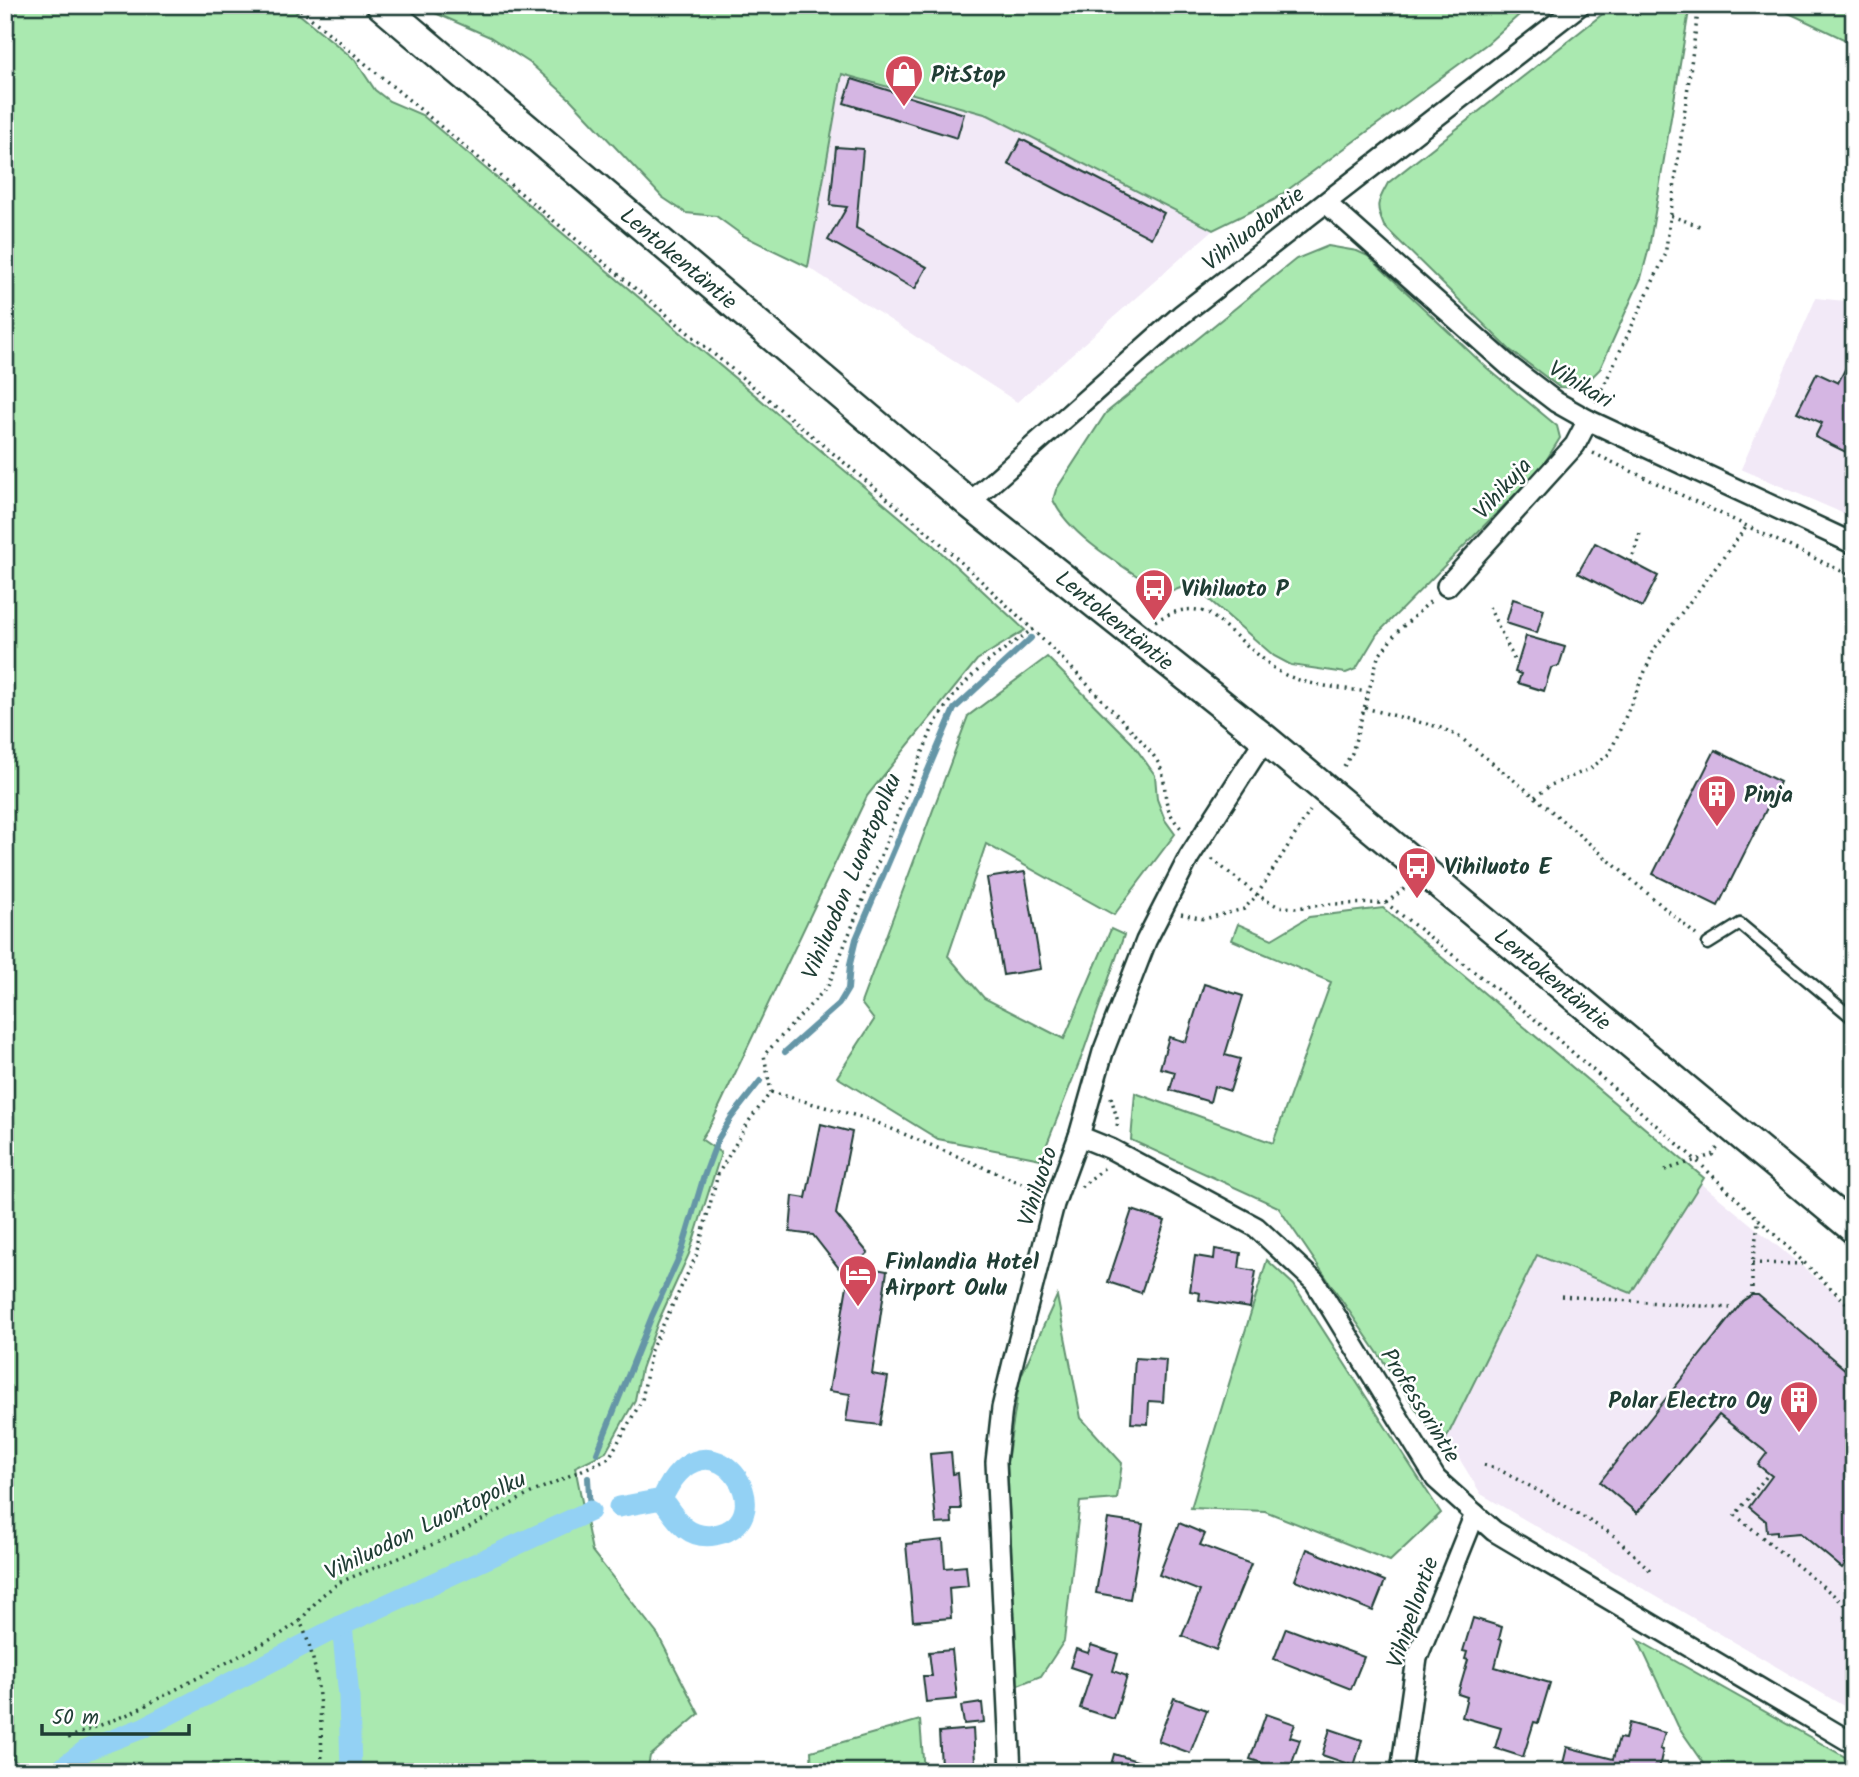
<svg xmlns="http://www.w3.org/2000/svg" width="1859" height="1777" font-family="Kalam,sans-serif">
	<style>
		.built { fill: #f2e9f7 }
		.green { fill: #aae9b0; stroke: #649372; stroke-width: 2 }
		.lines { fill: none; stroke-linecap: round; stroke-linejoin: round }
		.stream { stroke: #6596a7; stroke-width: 6 }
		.canal { stroke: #93d1f4; stroke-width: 21 }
		.building { fill: #d5b6e3; stroke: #1f3d34; stroke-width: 2 }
		.service-casing { stroke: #1f3d34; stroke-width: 15 }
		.minor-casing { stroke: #1f3d34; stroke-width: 24 }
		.secondary-casing { stroke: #1f3d34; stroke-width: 33 }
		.path { stroke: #1f3d34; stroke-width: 3.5; stroke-dasharray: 2 5; stroke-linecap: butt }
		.service { stroke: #fff; stroke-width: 10 }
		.minor { stroke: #fff; stroke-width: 19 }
		.secondary { stroke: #fff; stroke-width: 28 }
		.labels { text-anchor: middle; stroke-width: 5; stroke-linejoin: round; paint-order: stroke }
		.poi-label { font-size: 23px; font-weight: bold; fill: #1f3d34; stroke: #fff; text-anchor: start }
		.street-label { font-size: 23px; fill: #1f3d34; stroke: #fff }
	</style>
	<rect width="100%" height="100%" fill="#fff"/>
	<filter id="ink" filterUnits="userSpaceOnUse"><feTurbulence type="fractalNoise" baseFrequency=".0143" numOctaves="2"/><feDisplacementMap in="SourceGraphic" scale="14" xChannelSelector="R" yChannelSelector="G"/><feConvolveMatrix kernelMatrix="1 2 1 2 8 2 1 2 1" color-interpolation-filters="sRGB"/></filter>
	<g filter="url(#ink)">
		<!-- built -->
		<g class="built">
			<path d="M841 74 988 115 1213 230 1017 402 808 267Z"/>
			<path d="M1816 298 1854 302V518L1741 469Z"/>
			<path d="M1685 1170 1854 1309V1712L1481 1494 1420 1395 1480 1223Z"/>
		</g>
		<!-- green -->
		<g class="green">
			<path d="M5 5H288L355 60 375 90 389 101 422 115 932 544 1025 630 977 660 867 796 712 1122 701 1139 721 1153 689 1254 658 1322 641 1369 635 1400 606 1452 575 1467 592 1551 658 1635 699 1714 650 1756 647 1772H19L14 1759 5 1757Z"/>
			<path d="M417 5H1530L1488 43 1274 200 1213 230 988 115 842 74 808 267 742 235 716 216 686 213 662 197 571 100 530 63 490 37Z"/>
			<path d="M1614 5H1690L1649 248 1641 278 1600 369 1581 388 1559 387 1510 350 1384 226C1375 205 1377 203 1388 183Z"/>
			<path d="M1772 5H1854V44Z"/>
			<path d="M1328 246 1357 251 1368 256 1487 368 1557 426 1560 438 1542 467 1377 634 1356 669 1346 673 1291 665 1274 656 1191 584 1165 594C1130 570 1071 539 1053 500L1056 490 1106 413 1296 259Z"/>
			<path d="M1047 657 1132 743 1155 775 1157 799 1165 820 1175 834 1114 915 986 844 948 956 984 998 1064 1039 1111 929 1124 935 1083 1053 1041 1159 938 1139 837 1077 874 1020 861 1003 968 716Z"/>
			<path d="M1383 908 1704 1178 1631 1293 1537 1255 1442 1447 1278 1207 1131 1140 1135 1093 1273 1143 1331 982 1232 940 1238 924 1272 939 1309 917Z"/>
			<path d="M1267 1260 1294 1285 1441 1513 1390 1561 1265 1511 1191 1508Z"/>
			<path d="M1057 1296 1081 1418 1122 1463 1117 1499 1080 1502 1064 1641 1041 1676 1018 1685 1007 1462 1020 1378Z"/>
			<path d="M1638 1640 1854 1762V1772H1710L1678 1726Z"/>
			<path d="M920 1720 924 1772H812L811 1751Z"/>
		</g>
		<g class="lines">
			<!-- stream -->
			<g class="stream">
				<path d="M785 1052 839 1004 848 989 850 964 856 939 954 709 1031 638"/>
				<path d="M597 1453 652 1316 681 1253 703 1179 718 1139 731 1118 760 1081"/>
				<path d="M588 1478 590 1511"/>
			</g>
			<!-- canal -->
			<g class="canal">
				<path d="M619 1507 662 1499C676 1519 687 1540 715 1535 790 1520 708 1398 662 1499"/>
				<path d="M342 1625 349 1697 351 1772"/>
				<path d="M57 1772 86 1750 143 1728 342 1625 590 1511"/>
			</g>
		</g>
		<!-- building -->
		<g class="building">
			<path d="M852 79 964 114 957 138 844 103Z"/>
			<path d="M1021 139 1164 213 1151 238 1008 164Z"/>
			<path d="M836 147 863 149 856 228 927 267 915 289 828 240 847 207 830 205Z"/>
			<path d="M1854 352V456L1815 437 1822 423 1797 412 1817 373 1838 383Z"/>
			<path d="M1595 543 1658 576 1642 607 1578 573Z"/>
			<path d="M1513 599 1544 609 1537 633 1506 623Z"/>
			<path d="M1526 636 1565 647 1559 666 1551 668 1544 691 1518 683 1521 674 1515 672Z"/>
			<path d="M1715 750 1780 782 1718 906 1653 874Z"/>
			<path d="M1025 872 1041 969 1003 975 987 878Z"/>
			<path d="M1204 984 1243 996 1225 1055 1240 1059 1230 1091 1214 1086 1210 1102 1170 1090 1175 1072 1160 1068 1169 1037 1186 1042Z"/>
			<path d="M821 1124 852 1132 836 1214 868 1253 854 1265 887 1271 872 1374 888 1377 880 1425 846 1421 850 1394 829 1391 848 1280 813 1235 790 1232 793 1196 806 1198Z"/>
			<path d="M1132 1210 1165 1221 1141 1293 1108 1282Z"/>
			<path d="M1215 1249 1241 1253 1239 1268 1256 1271 1250 1308 1199 1300 1200 1293 1190 1291 1195 1256 1214 1259Z"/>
			<path d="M1752 1295H1758L1854 1377V1554L1842 1568 1800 1533 1777 1535V1531L1767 1532 1766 1521 1749 1507 1772 1476 1758 1465 1767 1453 1719 1415 1637 1513 1600 1482 1743 1301Z"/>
			<path d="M1135 1358 1166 1360 1163 1402 1149 1401 1148 1424 1131 1423Z"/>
			<path d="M951 1452 953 1474 958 1473 961 1509H951L952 1523 936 1524 930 1454Z"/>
			<path d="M1108 1519 1143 1524 1130 1599 1096 1593Z"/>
			<path d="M1179 1523 1205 1534 1200 1545 1251 1564 1216 1650 1182 1636 1200 1591 1159 1575Z"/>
			<path d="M943 1540 945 1568 966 1566 968 1586 949 1588 951 1618 913 1621 906 1544Z"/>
			<path d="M1307 1549 1385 1581 1373 1611 1295 1580Z"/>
			<path d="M1473 1618 1502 1627 1499 1639 1502 1640 1495 1667 1550 1683 1538 1723 1534 1722 1523 1757 1495 1748 1501 1728 1462 1717 1467 1697 1458 1694 1468 1660 1465 1659 1467 1652 1463 1651Z"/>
			<path d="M1286 1628 1364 1657 1351 1689 1274 1659Z"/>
			<path d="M1091 1645 1118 1654 1113 1671 1127 1676 1114 1719 1080 1708 1091 1674 1070 1667 1076 1649 1088 1653Z"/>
			<path d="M952 1650 957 1699 926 1702 923 1676H932L929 1652Z"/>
			<path d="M1174 1698 1207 1710 1190 1753 1158 1741Z"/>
			<path d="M982 1703 984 1722 964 1724 961 1706Z"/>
			<path d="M1266 1714 1295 1724 1290 1737 1300 1740 1289 1772 1250 1759Z"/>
			<path d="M1629 1723 1665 1733 1660 1749 1663 1750 1658 1772H1561L1567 1747 1613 1759 1619 1738 1625 1739Z"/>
			<path d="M973 1729 975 1762 941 1765 939 1732Z"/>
			<path d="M1330 1729 1362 1740 1354 1766 1322 1755Z"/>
			<path d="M1114 1754 1160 1768 1159 1772H1109Z"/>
		</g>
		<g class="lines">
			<defs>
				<path id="service" d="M1708 944 1740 924 1854 1019"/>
				<g id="minor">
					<path d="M1326 203 1509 366 1556 402 1588 420 1854 544"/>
					<path d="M969 503 1181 315 1580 5"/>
					<path d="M1447 586 1575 445 1588 420"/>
					<path d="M1079 1136 1111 1149 1256 1227 1315 1282 1436 1479 1494 1531 1854 1744"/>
					<path d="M1011 1772 996 1462 1002 1408 1014 1358 1054 1204 1079 1136 1103 1052 1146 941 1189 857 1265 739"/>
					<path d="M1401 1772 1417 1658 1475 1514"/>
				</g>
				<path id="secondary" d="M381 5 969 503 1265 739 1854 1229"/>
			</defs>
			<!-- service casing -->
			<use href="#service" class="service-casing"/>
			<!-- minor casing -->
			<use href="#minor" class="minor-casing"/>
			<!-- secondary casing -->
			<use href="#secondary" class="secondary-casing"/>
			<!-- path -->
			<g class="path">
				<path d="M295 5 937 540C994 593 1052 646 1106 704 1122 720 1139 737 1153 755 1175 783 1153 802 1184 831"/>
				<path d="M1671 216 1700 226"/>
				<path d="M1596 402 1665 256 1699 5"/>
				<path d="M1593 453 1854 577"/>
				<path d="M1631 562 1640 533"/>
				<path d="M1489 607 1517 665"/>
				<path d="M1155 621C1174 611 1189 605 1210 614L1276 670C1303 686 1337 687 1367 692"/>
				<path d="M1365 708 1442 728 1461 738 1535 797 1696 935"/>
				<path d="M1344 766 1352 753 1378 657 1397 632 1433 599"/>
				<path d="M1535 797 1551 785 1590 769 1610 753 1655 648 1747 526"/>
				<path d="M1212 859 1257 895 1277 906 1295 908 1330 904 1386 903 1532 1017 1696 1160 1854 1310"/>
				<path d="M1386 903 1405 888"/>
				<path d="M1181 914 1204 919 1244 909 1257 895 1310 811"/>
				<path d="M771 1092 868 1119 1038 1190"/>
				<path d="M1111 1097 1118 1122 1116 1130"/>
				<path d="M1665 1170 1712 1155 1719 1146"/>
				<path d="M1081 1187 1104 1168"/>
				<path d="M1752 1263 1806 1264"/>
				<path d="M1752 1295V1263L1759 1218"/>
				<path d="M1561 1296 1730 1308"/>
				<path d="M1484 1465 1496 1468 1550 1497 1613 1535 1652 1572"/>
				<path d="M1766 1477 1735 1515 1847 1606 1854 1598"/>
				<path d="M68 1738 131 1713 281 1634 300 1621"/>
				<path d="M322 1772C321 1720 322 1669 300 1621L321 1596 340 1582 453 1536 531 1493 609 1458 642 1400 651 1350 697 1254 718 1174 749 1121 771 1092 764 1055 828 986 933 727C961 678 989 660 1033 629"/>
			</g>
			<!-- service -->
			<use href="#service" class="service"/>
			<!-- minor -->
			<use href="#minor" class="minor"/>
			<!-- secondary -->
			<use href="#secondary" class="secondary"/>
		</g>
	</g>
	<!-- icons -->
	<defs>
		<symbol id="shop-pin" viewBox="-11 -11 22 30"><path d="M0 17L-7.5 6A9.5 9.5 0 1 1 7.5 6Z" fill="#d1495b" stroke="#fff"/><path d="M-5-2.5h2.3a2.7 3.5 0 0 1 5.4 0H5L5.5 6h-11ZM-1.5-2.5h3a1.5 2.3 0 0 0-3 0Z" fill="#fff"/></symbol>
		<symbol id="bus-pin" viewBox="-11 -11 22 30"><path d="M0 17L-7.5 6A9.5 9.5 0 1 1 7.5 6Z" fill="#d1495b" stroke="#fff"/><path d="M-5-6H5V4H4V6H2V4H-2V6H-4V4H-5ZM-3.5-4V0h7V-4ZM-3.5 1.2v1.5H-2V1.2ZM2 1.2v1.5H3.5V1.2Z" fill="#fff"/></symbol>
		<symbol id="building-pin" viewBox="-11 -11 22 30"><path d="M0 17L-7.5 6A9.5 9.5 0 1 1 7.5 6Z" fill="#d1495b" stroke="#fff"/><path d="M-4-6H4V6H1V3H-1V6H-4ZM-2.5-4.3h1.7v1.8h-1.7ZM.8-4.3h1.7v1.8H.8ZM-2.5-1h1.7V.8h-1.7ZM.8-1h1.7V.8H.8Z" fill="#fff"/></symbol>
		<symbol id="hotel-pin" viewBox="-11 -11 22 30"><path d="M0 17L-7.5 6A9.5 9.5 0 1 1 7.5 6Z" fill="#d1495b" stroke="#fff"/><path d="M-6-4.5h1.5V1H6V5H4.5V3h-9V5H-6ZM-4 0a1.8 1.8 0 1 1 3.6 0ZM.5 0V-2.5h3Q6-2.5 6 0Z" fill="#fff"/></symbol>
	</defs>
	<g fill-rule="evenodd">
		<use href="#shop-pin" x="882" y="52" width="44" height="60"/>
		<use href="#bus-pin" x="1132" y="566" width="44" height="60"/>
		<use href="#building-pin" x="1695" y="772" width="44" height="60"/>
		<use href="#bus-pin" x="1395" y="844" width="44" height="60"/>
		<use href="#hotel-pin" x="836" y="1252" width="44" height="60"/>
		<use href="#building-pin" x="1777" y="1378" width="44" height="60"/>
	</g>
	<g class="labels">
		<!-- poi labels -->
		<g class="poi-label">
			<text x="931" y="82">PitStop</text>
			<text x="1181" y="596">Vihiluoto P</text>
			<text x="1744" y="802">Pinja</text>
			<text x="1444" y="874">Vihiluoto E</text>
			<text x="885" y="1269">Finlandia Hotel<tspan x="885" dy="26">Airport Oulu</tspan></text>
			<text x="1772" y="1408" text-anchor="end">Polar Electro Oy</text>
		</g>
		<!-- street labels -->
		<g class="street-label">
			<text transform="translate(1253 228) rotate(-38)" y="8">Vihiluodontie</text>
			<text transform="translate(679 258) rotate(40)" y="8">Lentokentäntie</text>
			<text transform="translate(1581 384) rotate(31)" y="8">Vihikari</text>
			<text transform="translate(1502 488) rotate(-48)" y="8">Vihikuja</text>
			<text transform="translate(1115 620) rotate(39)" y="8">Lentokentäntie</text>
			<text transform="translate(851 876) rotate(-67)" y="8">Vihiluodon Luontopolku</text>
			<text transform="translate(1553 979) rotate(40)" y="8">Lentokentäntie</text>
			<text transform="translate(1037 1186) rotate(-72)" y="8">Vihiluoto</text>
			<text transform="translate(1421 1405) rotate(58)" y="8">Professorintie</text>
			<text transform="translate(425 1525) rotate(-26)" y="8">Vihiluodon Luontopolku</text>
			<text transform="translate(1412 1612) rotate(-71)" y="8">Vihipellontie</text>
		</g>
	</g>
	<!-- margin -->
	<rect width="1859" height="1777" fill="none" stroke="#fff" stroke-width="28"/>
	<rect x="14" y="14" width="1831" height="1749" fill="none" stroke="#1f3d34" stroke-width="2.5" filter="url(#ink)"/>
	<!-- scale -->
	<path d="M42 1724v10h147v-10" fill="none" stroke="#1f3d34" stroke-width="3.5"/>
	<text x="52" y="1724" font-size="21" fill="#1f3d34" stroke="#ffffff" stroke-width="5" paint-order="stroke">50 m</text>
</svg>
